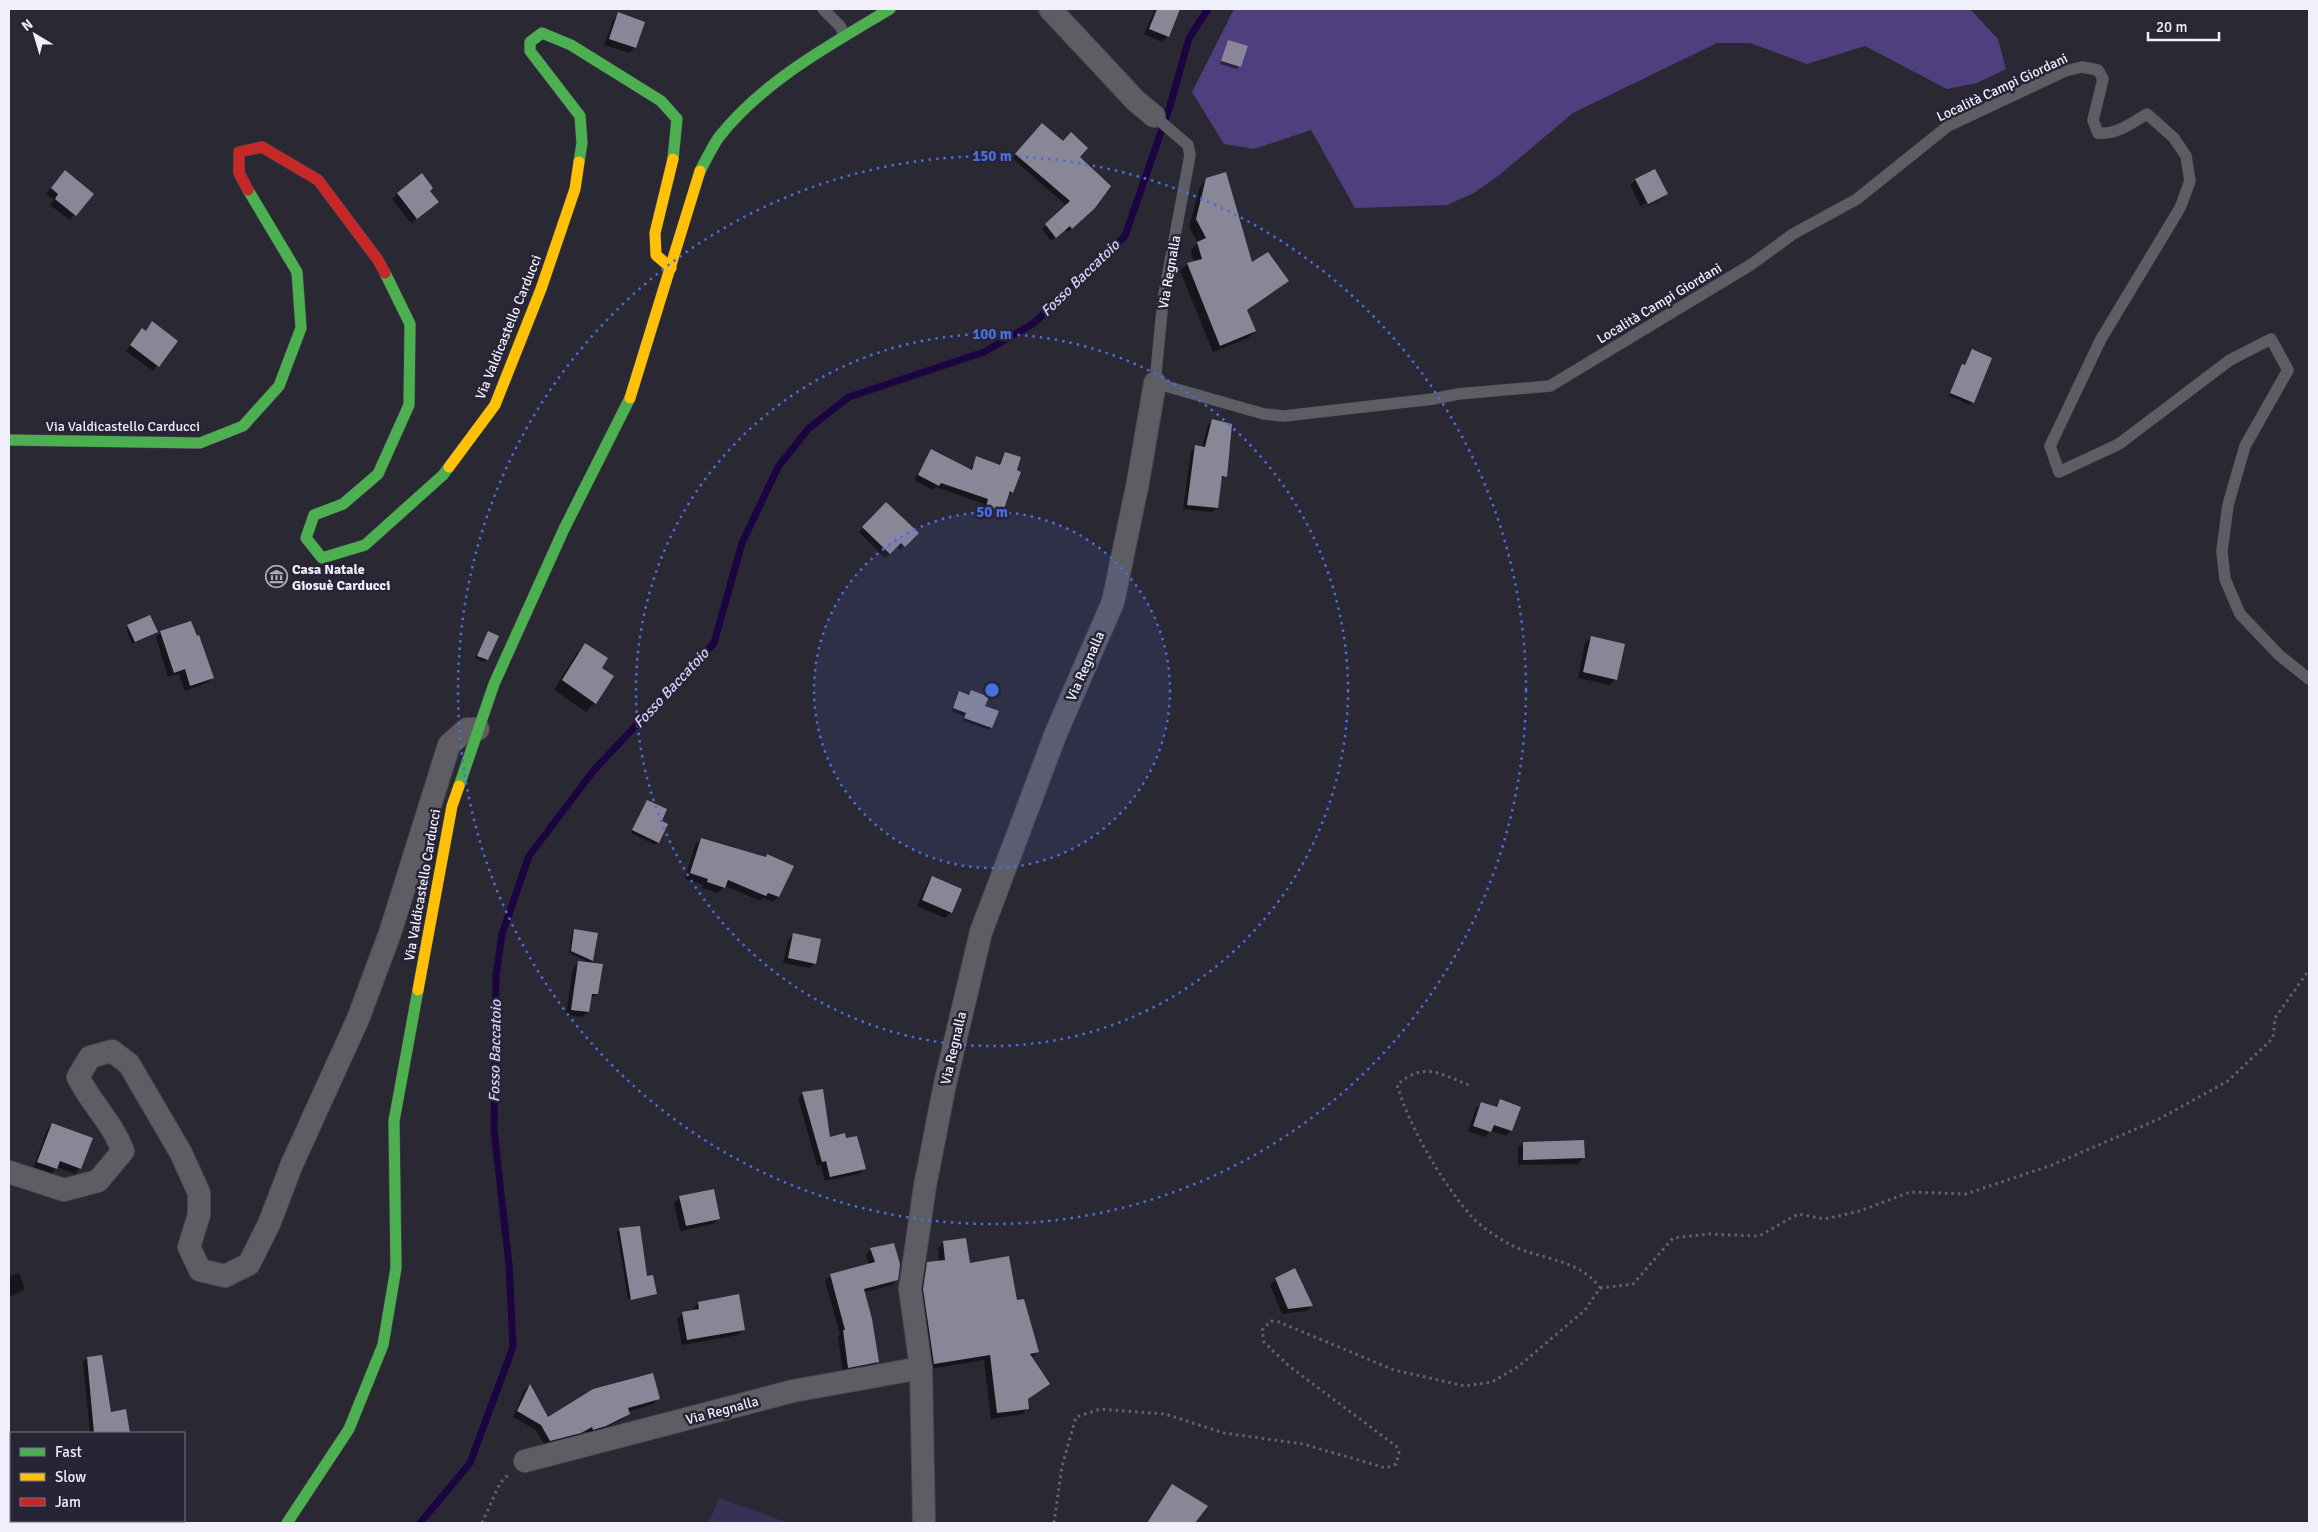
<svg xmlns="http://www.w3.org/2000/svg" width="2318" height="1532" font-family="Signika,sans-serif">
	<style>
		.green { fill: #393155 }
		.forest { fill: #4f3f7e }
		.shadow { fill: #0007; fill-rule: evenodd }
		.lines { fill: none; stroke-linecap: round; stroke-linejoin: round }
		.stream { stroke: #1b0440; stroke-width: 7 }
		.building { fill: #898697 }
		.lane-casing { stroke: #47464e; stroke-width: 12 }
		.street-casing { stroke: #47464e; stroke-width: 24 }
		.fast-casing { stroke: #47464e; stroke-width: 12 }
		.slow-casing { stroke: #47464e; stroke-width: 12 }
		.jam-casing { stroke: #47464e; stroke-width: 12 }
		.path { stroke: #636269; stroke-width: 3; stroke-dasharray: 2.5 4; stroke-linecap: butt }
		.lane { stroke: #5e5d64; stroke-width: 11 }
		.street { stroke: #5e5d64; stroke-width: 22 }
		.fast { stroke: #4caf50; stroke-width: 11 }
		.slow { stroke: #ffc107; stroke-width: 11 }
		.jam { stroke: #c62828; stroke-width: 11 }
		.ring { fill: none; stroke: #476edf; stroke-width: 2.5; stroke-dasharray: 2.5 5 }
		.labels { text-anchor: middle; stroke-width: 5; stroke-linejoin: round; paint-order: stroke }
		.street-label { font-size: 14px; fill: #f1effc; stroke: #272436 }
		.poi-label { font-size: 14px; font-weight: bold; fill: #f1effc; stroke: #272436; text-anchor: start }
		.water-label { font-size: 15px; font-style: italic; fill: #d7d0fa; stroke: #272436 }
		.centre { fill: #476edf; stroke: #272436; stroke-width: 2.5 }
		.ring-label { font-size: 15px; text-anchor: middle; font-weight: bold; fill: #476edf; stroke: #272436; stroke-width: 5; stroke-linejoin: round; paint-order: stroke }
	</style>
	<rect width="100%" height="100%" fill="#2a2832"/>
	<!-- green -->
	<path class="green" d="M719 1498 788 1523H709Z"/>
	<!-- forest -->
	<path class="forest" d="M1234 9H1970L1998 39 2006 69 1977 83 1947 89 1865 46 1807 64 1750 43H1717L1573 113 1498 176 1474 193 1447 205 1355 208 1311 130 1254 149 1224 144 1192 92Z"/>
	<!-- shadow -->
	<g class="shadow">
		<path d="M1155 9H1178L1168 36 1162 42 1144 34Z"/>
		<path d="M618 14 635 47 629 53 604 45 613 20Z"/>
		<path d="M1229 41 1246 47 1237 69 1220 64Z"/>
		<path d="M1038 129 1089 212 1068 232 1065 229 1051 241 1042 229 1067 206 1012 158Z"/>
		<path d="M60 177 92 194 70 220 50 205 54 200 46 194Z"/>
		<path d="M1207 179 1251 264 1287 281 1246 311 1255 331 1248 338 1213 352 1180 271 1187 264 1194 263 1191 250 1198 243 1189 227 1200 187Z"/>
		<path d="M1636 180 1666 194 1661 200 1642 209 1630 185ZM1661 196V199L1643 208 1641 206Z"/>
		<path d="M429 191 431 207 411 223 392 199 398 194Z"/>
		<path d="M153 323 177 341 153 371 126 351 138 335 145 332Z"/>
		<path d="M1972 351 1973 402 1970 405 1949 396 1960 368 1964 366Z"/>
		<path d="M1212 421 1226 476 1220 480 1217 508 1212 512 1183 509 1191 451 1196 447H1202L1208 425Z"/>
		<path d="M932 450 969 470 977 458 998 465 1005 453 1015 471 1012 492 1007 496 1002 512 997 516 982 511 984 504 936 487 933 490 914 480Z"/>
		<path d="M886 504 917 533 900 550 896 547 885 558 859 532Z"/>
		<path d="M128 626 156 632 132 644 126 628Z"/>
		<path d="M161 632 212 678 207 683 185 691 179 674 168 677 156 637Z"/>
		<path d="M489 633 487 659 484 662 475 658Z"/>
		<path d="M1591 638 1616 679 1610 685 1578 678 1585 643Z"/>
		<path d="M585 645 600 669 595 703 586 712 554 690 576 654Z"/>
		<path d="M972 691 984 706 991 727 989 730 963 721 964 716 951 711 960 693 968 696Z"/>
		<path d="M647 801 660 821 658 842 655 845 631 833Z"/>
		<path d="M701 839 792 866 778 897 773 902 763 898 760 901 725 886 718 893 702 888 703 885 685 879 695 845Z"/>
		<path d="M932 878 951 912 945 918 917 906 927 884Z"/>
		<path d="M575 930 592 960 590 963 569 953 572 933Z"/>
		<path d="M793 935 815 963 810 968 783 963 788 940Z"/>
		<path d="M579 962 597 994 590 999 588 1012 582 1017 566 1015 573 968Z"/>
		<path d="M803 1093 829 1138 864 1169 859 1174 825 1181 821 1165 817 1166 798 1098Z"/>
		<path d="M1500 1101 1511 1131 1506 1136 1490 1130 1485 1137 1468 1131 1476 1108 1482 1103 1494 1108Z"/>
		<path d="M52 1124 80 1168 75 1174 57 1167 51 1174 33 1168 47 1130Z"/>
		<path d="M1523 1143 1583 1158 1578 1164 1518 1165V1148Z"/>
		<path d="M680 1197 719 1218 713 1224 680 1231 674 1203Z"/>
		<path d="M620 1229 656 1294 655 1295 628 1299 617 1232Z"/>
		<path d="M944 1242 1016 1302 1038 1352 1031 1358 1048 1383 1027 1400 1028 1408 1022 1414 991 1419 984 1360 929 1369 918 1296 922 1270 928 1263 939 1262 938 1248Z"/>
		<path d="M871 1249 897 1279 891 1285 863 1293 878 1362 872 1367 843 1372 838 1337 840 1334 825 1281 831 1275 869 1265 866 1255Z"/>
		<path d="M19 1273 25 1289 9 1297V1276Z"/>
		<path d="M1276 1279 1312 1305 1306 1311 1282 1314 1270 1285Z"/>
		<path d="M698 1303 744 1329 738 1335 682 1345 677 1319 683 1313 693 1312V1309Z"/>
		<path d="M87 1358 110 1413 125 1410 129 1433H90L83 1362Z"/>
		<path d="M529 1386 547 1419 658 1399 653 1404 628 1412 623 1419 599 1431 588 1434 586 1431 574 1438 545 1446 536 1430 513 1417 524 1390Z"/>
		<path d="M1173 1486 1206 1506 1194 1523H1147Z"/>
	</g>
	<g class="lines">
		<!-- stream -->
		<path class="stream" d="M420 1523 470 1463 513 1347 509 1264 494 1130 496 976 502 934 529 856 594 770 714 643 742 543 778 467 809 428 849 397 984 352 1034 323 1125 236 1170 106 1189 38 1208 9"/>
	</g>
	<!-- building -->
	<g class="building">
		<path d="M1157 9H1180L1169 37 1149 29Z"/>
		<path d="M618 12 645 22 636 48 609 39Z"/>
		<path d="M1228 40 1248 46 1241 67 1221 61Z"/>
		<path d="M1042 123 1063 141 1071 132 1088 148 1080 157 1111 186 1095 208 1072 229 1070 226 1056 238 1045 224 1070 201 1015 154Z"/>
		<path d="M1655 169 1668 194 1648 204 1635 179Z"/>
		<path d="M65 170 94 194 76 216 55 199 58 194 51 188Z"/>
		<path d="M1226 172 1252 262 1268 252 1289 281 1247 310 1256 331 1220 346 1187 263 1202 259 1197 242 1206 238 1196 219 1206 178Z"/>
		<path d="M422 173 433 188 430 191 439 202 417 219 397 193Z"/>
		<path d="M152 321 178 341 159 367 130 345 142 328 146 331Z"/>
		<path d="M1972 349 1992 358 1974 403 1950 393 1962 364 1965 365Z"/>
		<path d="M1212 419 1232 424 1227 477 1222 476 1218 508 1187 505 1195 445 1205 447Z"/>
		<path d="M931 449 972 470 976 456 1000 465 1005 452 1021 457 1017 470 1021 472 1013 493 1010 491 1003 512 986 507 988 499 941 483 939 486 918 475Z"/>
		<path d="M886 502 919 533 905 547 901 543 890 554 862 527Z"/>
		<path d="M150 615 158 632 135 642 127 625Z"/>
		<path d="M191 621 197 636 199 635 214 678 190 686 185 669 174 673 160 631Z"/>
		<path d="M488 631 499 636 488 660 477 656Z"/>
		<path d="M1591 636 1625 644 1617 680 1583 672Z"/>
		<path d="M585 643 608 658 602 668 614 676 596 704 562 680Z"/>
		<path d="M971 690 989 697 985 706 999 711 992 728 964 718 966 713 953 708 959 691 969 695Z"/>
		<path d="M647 800 667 809 662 821 668 824 659 843 632 830Z"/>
		<path d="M701 838 766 857 767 854 794 866 779 897 768 893 766 896 728 880 725 888 707 882 708 879 690 873Z"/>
		<path d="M932 876 962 889 952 913 922 900Z"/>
		<path d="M574 929 598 933 593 961 571 951Z"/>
		<path d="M793 933 821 939 816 964 788 958Z"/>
		<path d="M578 961 603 964 598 994H592L589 1012 571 1010Z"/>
		<path d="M823 1089 830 1137 845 1133 846 1138 857 1136 866 1169 830 1177 826 1161 822 1162 802 1092Z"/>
		<path d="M1500 1099 1521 1107 1512 1131 1494 1125 1491 1132 1473 1126 1481 1102 1497 1107Z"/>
		<path d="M52 1123 93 1138 81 1169 60 1161 57 1169 37 1162Z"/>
		<path d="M1584 1140 1585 1158 1523 1160V1142Z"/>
		<path d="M714 1189 720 1219 686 1226 679 1196Z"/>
		<path d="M640 1226 647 1276 653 1275 657 1294 631 1300 619 1228Z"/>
		<path d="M966 1238 970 1263 1009 1256 1017 1300 1024 1299 1039 1352 1030 1354 1050 1384 1028 1399 1029 1409 997 1413 990 1355 934 1364 923 1289 927 1262 945 1260 943 1241Z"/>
		<path d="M894 1243 900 1264 898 1280 864 1289 872 1319 879 1362 848 1368 843 1330H845L830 1274 875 1262 870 1248Z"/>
		<path d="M1295 1268 1313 1306 1288 1309 1275 1278Z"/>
		<path d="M739 1294 745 1330 687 1340 682 1312 699 1309 698 1302Z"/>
		<path d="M102 1355 111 1412 126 1409 130 1433H94L87 1357Z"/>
		<path d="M653 1373 660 1399 628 1408 630 1414 606 1426 593 1430 592 1427 581 1433 550 1441 541 1425 517 1411 530 1384 548 1417 593 1389Z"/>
		<path d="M1172 1484 1208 1506 1195 1523H1147Z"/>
	</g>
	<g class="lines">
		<defs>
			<g id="lane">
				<path d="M823 9 840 26 845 36"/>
				<path d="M1154 116 1188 145 1190 155 1163 300 1155 383 1264 414 1284 416 1433 399 1458 394 1550 386 1752 264 1793 234 1857 199 1948 126 2065 71 2082 67 2098 70 2103 79 2093 120 2098 133C2117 135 2131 123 2147 114L2174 138 2186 156 2190 181 2180 208 2101 339 2050 446 2059 472 2119 444 2230 360 2271 339 2288 370 2245 446 2228 505 2222 551 2225 579 2240 614 2279 655 2309 679"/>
			</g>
			<g id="street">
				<path d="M1050 9 1136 101 1154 116"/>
				<path d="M9 1172 64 1190 98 1181 123 1151C112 1122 92 1105 78 1077L90 1057 112 1051 129 1064 181 1153 199 1193V1215L189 1247 200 1270 225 1276 249 1264 269 1224 292 1164 358 1019 390 933 449 745 467 729H478"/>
				<path d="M525 1461 793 1391 921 1368"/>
				<path d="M924 1523 921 1368 910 1289 925 1186 945 1084 981 932 1056 733 1113 602 1138 482 1155 383"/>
			</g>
			<g id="fast">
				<path d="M579 162 582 143 580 116 530 51V42L542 33 571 45 661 101 677 119 673 159"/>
				<path d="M700 171C706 160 712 147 719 137 763 81 830 45 890 9"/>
				<path d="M385 273 410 324 409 405 378 474 343 504 314 515 306 538 322 558 365 545 443 475 449 467"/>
				<path d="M9 440 200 443 243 426 279 386 301 328 297 272 248 190"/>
				<path d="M459 786 494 684 564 529 630 398"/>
				<path d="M287 1523 349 1429 383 1345 396 1268 394 1121 418 990"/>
			</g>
			<g id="slow">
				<path d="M671 268 656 255 655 233 673 159"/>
				<path d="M630 398 700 171"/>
				<path d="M449 467 495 405 541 289 575 189 579 162"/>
				<path d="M418 990 452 806 459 786"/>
			</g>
			<path id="jam" d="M248 190 239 173V152L262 147 318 180 378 260 385 273"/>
		</defs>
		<!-- lane casing -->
		<use href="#lane" class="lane-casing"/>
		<!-- street casing -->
		<use href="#street" class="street-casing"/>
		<!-- fast casing -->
		<use href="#fast" class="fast-casing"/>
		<!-- slow casing -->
		<use href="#slow" class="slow-casing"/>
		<!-- jam casing -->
		<use href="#jam" class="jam-casing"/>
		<!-- path -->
		<g class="path">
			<path d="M1600 1288 1633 1284 1673 1238 1708 1234 1759 1236 1798 1214 1825 1219 1860 1211 1910 1192 1966 1194 2052 1165 2159 1119 2228 1081 2273 1038 2275 1018 2309 970"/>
			<path d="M482 1523 500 1483 509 1474"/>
			<path d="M1054 1523 1062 1466 1076 1417 1100 1409 1165 1414 1224 1433 1303 1444 1386 1468 1396 1464 1399 1453 1396 1446 1289 1366 1264 1342 1262 1330 1271 1321 1279 1322 1394 1370 1465 1386 1492 1382 1519 1366 1585 1310 1600 1288C1579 1258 1539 1260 1509 1244 1497 1237 1481 1227 1472 1217 1442 1183 1410 1128 1397 1085 1424 1061 1440 1074 1469 1085"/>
		</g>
		<!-- lane -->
		<use href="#lane" class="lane"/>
		<!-- street -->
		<use href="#street" class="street"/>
		<!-- fast -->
		<use href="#fast" class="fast"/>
		<!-- slow -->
		<use href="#slow" class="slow"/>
		<!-- jam -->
		<use href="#jam" class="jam"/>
	</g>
	<!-- distance rings -->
	<circle cx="992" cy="690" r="178" fill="#476edf" fill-opacity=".12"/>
	<g class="ring">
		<circle cx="992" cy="690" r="178"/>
		<circle cx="992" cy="690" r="356"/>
		<circle cx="992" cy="690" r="534"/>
	</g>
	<!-- icons -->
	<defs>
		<symbol id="museum-ring" viewBox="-11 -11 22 22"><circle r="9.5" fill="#272436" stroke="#aba9b5" stroke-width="1.5"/><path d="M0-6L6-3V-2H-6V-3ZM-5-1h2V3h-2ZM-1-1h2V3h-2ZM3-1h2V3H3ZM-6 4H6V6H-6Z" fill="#aba9b5"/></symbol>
	</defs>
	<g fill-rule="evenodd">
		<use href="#museum-ring" x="264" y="564" width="25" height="25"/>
	</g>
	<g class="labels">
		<!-- street labels -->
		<g class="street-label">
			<text transform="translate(2002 87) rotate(-25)" y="5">Località Campi Giordani</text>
			<text transform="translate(1169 272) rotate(-80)" y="5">Via Regnalla</text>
			<text transform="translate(1659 303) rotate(-31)" y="5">Località Campi Giordani</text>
			<text transform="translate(508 327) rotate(-68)" y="5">Via Valdicastello Carducci</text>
			<text x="123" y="431">Via Valdicastello Carducci</text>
			<text transform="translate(1085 666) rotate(-66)" y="5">Via Regnalla</text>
			<text transform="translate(422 885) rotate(-80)" y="5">Via Valdicastello Carducci</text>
			<text transform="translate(953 1048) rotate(-77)" y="5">Via Regnalla</text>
			<text transform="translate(722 1410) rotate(-15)" y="5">Via Regnalla</text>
		</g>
		<!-- poi labels -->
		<g class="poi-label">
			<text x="292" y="574">Casa Natale<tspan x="292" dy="16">Giosuè Carducci</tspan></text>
		</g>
		<!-- water labels -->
		<g class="water-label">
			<text transform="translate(1080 278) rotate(-44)" y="5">Fosso Baccatoio</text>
			<text transform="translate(671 688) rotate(-47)" y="5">Fosso Baccatoio</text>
			<text transform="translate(495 1051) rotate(-89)" y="5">Fosso Baccatoio</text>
		</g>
	</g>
	<circle cx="992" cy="690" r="8" class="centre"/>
	<g class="ring-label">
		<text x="992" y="161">150 m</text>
		<text x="992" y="339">100 m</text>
		<text x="992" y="517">50 m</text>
	</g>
	<!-- border -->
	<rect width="2318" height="1532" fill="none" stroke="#f1effc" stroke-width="20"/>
	<!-- legend -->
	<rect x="10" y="1432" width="175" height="90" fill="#272436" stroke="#787585"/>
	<rect x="20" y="1448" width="25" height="8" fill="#4caf50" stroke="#787585"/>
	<text x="55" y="1457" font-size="15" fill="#f1effc">Fast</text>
	<rect x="20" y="1473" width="25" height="8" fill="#ffc107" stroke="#787585"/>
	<text x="55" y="1482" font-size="15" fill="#f1effc">Slow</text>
	<rect x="20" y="1498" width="25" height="8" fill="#c62828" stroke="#787585"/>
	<text x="55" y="1507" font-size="15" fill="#f1effc">Jam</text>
	<!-- north arrow -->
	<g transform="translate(35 35) rotate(322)" stroke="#272436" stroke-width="4" paint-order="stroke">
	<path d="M0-4L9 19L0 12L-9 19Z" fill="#f1effc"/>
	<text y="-8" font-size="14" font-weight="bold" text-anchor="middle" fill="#f1effc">N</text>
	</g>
	<!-- scale -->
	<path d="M2148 32v8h71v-8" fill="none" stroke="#f1effc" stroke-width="2.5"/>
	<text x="2156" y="32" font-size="15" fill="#f1effc" stroke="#272436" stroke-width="4" paint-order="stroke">20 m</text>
</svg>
